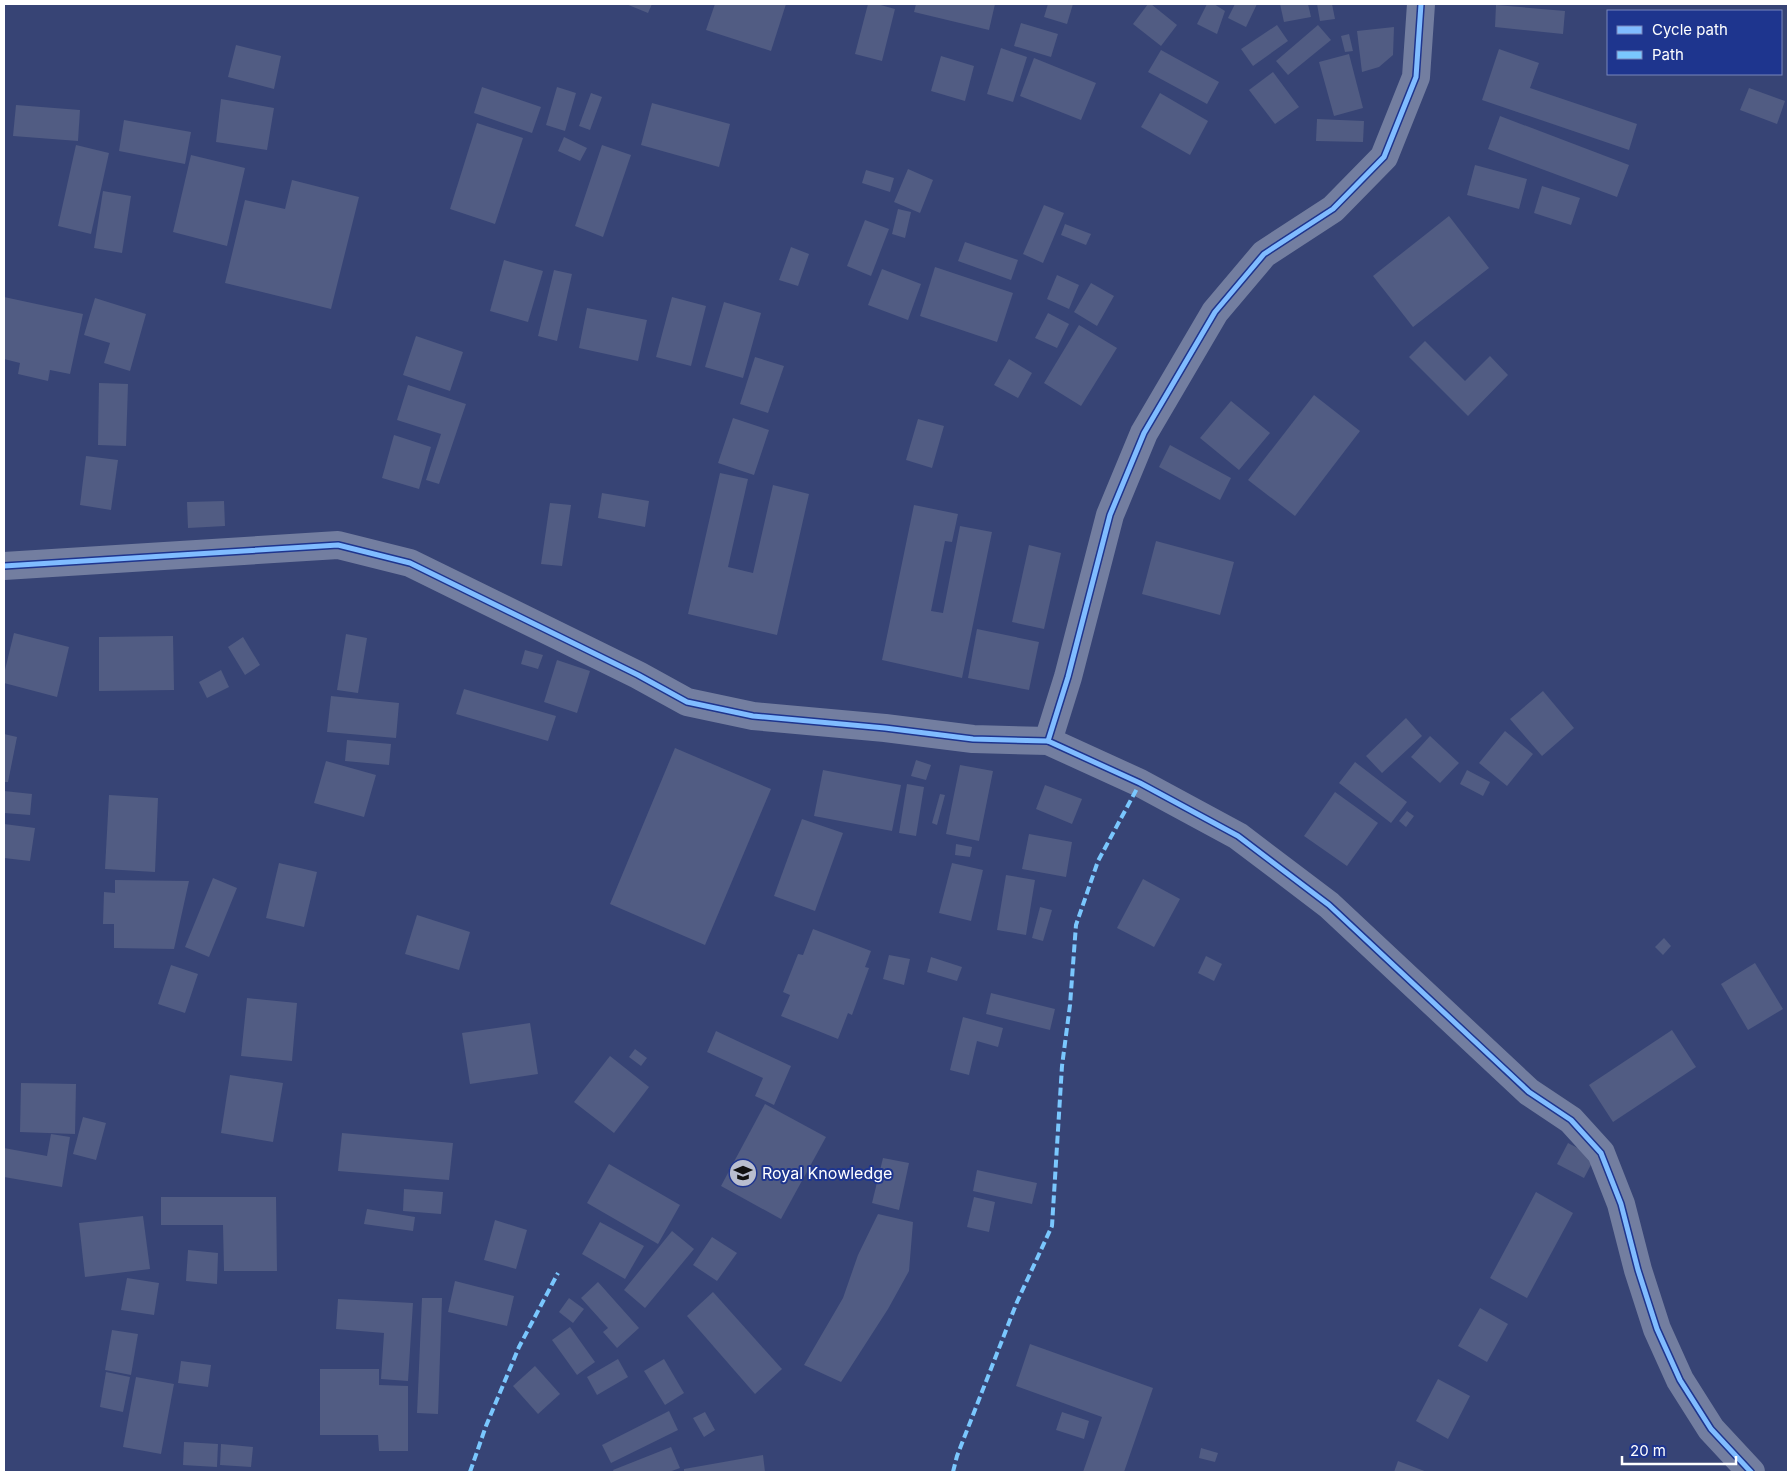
<svg xmlns="http://www.w3.org/2000/svg" width="1792" height="1476" font-family="Inter,sans-serif">
	<style>
		.building { fill: #515c83 }
		.lines { fill: none; stroke-linecap: round; stroke-linejoin: round }
		.minor { stroke: #737ea0; stroke-width: 28 }
		.quiet { stroke: #7ac7fe; stroke-width: 4; stroke-dasharray: 8 4; stroke-linecap: butt }
		.cycleway-casing { stroke: #1e358e; stroke-width: 8 }
		.cycleway { stroke: #80bcff; stroke-width: 5 }
		.labels { text-anchor: middle; stroke-width: 4; stroke-linejoin: round; paint-order: stroke }
		.poi-label { font-size: 16px; fill: #fff; stroke: #1e358e; text-anchor: start }
	</style>
	<rect width="100%" height="100%" fill="#374475"/>
	<!-- building -->
	<g class="building">
		<path d="M626 4H652L648 13Z"/>
		<path d="M715 4H786L771 51 706 30Z"/>
		<path d="M868 4H877L895 9 882 61 855 54Z"/>
		<path d="M916 4H995L989 30 914 12Z"/>
		<path d="M1048 4H1073L1067 24 1044 17Z"/>
		<path d="M1148 4H1151L1177 25 1161 46 1133 24Z"/>
		<path d="M1207 4H1214L1225 11 1217 34 1197 24Z"/>
		<path d="M1235 4H1257L1246 27 1228 18Z"/>
		<path d="M1280 4H1308L1311 17 1284 22Z"/>
		<path d="M1317 4H1332L1335 19 1320 21Z"/>
		<path d="M1496 5 1565 11 1563 34 1495 27Z"/>
		<path d="M1021 23 1058 34 1051 57 1014 46Z"/>
		<path d="M1277 25 1288 41 1253 66 1241 49Z"/>
		<path d="M1318 25 1331 40 1288 75 1276 61Z"/>
		<path d="M1394 27 1393 55 1379 67 1362 72 1357 31Z"/>
		<path d="M1349 34 1353 51 1345 52 1341 36Z"/>
		<path d="M236 45 281 56 274 89 228 77Z"/>
		<path d="M1001 48 1027 57 1013 102 987 94Z"/>
		<path d="M1499 49 1539 63 1530 88 1637 124 1629 150 1482 100Z"/>
		<path d="M1161 50 1219 82 1207 104 1148 72Z"/>
		<path d="M1349 54 1363 108 1334 116 1319 62Z"/>
		<path d="M941 56 974 66 965 101 931 91Z"/>
		<path d="M1034 58 1096 83 1081 120 1020 96Z"/>
		<path d="M1273 72 1299 107 1275 124 1249 90Z"/>
		<path d="M482 87 541 107 532 133 474 113Z"/>
		<path d="M557 87 576 93 565 131 546 125Z"/>
		<path d="M1749 88 1785 101 1777 124 1740 110Z"/>
		<path d="M591 93 602 97 590 130 579 126Z"/>
		<path d="M1160 93 1208 121 1190 155 1141 127Z"/>
		<path d="M221 99 274 108 267 150 216 142Z"/>
		<path d="M652 103 730 124 719 167 641 145Z"/>
		<path d="M16 105 80 110 78 141 13 136Z"/>
		<path d="M1500 116 1629 165 1617 197 1488 149Z"/>
		<path d="M1317 119 1364 121 1363 142 1316 141Z"/>
		<path d="M124 120 191 132 185 164 119 151Z"/>
		<path d="M477 123 523 138 495 224 450 209Z"/>
		<path d="M564 137 587 148 580 161 558 151Z"/>
		<path d="M76 145 109 153 91 234 58 226Z"/>
		<path d="M602 145 631 155 603 237 575 226Z"/>
		<path d="M191 155 245 168 227 246 173 232Z"/>
		<path d="M1475 165 1527 179 1519 209 1467 195Z"/>
		<path d="M908 169 933 180 920 213 894 202Z"/>
		<path d="M866 170 894 178 890 192 862 183Z"/>
		<path d="M292 180 359 197 331 309 225 283 245 200 285 209Z"/>
		<path d="M1542 186 1580 198 1571 225 1534 213Z"/>
		<path d="M103 191 131 196 122 253 94 248Z"/>
		<path d="M1044 205 1064 213 1043 263 1023 254Z"/>
		<path d="M898 209 911 212 905 238 892 234Z"/>
		<path d="M1449 216 1489 268 1413 327 1373 276Z"/>
		<path d="M865 220 889 229 871 276 847 266Z"/>
		<path d="M1065 224 1091 234 1086 245 1061 235Z"/>
		<path d="M965 242 1018 260 1011 280 958 261Z"/>
		<path d="M791 247 809 254 798 286 779 280Z"/>
		<path d="M504 260 543 271 528 322 490 311Z"/>
		<path d="M935 267 1013 293 997 342 920 316Z"/>
		<path d="M882 269 921 284 908 320 868 305Z"/>
		<path d="M554 270 572 274 557 341 538 336Z"/>
		<path d="M1057 275 1079 285 1069 309 1047 299Z"/>
		<path d="M1091 283 1114 296 1097 326 1074 312Z"/>
		<path d="M4 297 83 314 70 374 50 370 48 381 18 374 20 363 4 359Z"/>
		<path d="M672 297 706 306 691 366 656 357Z"/>
		<path d="M95 298 146 314 130 371 104 363 110 343 84 335Z"/>
		<path d="M724 302 761 313 743 378 705 367Z"/>
		<path d="M587 308 647 320 638 361 579 348Z"/>
		<path d="M1048 313 1069 324 1057 348 1035 338Z"/>
		<path d="M1079 325 1117 348 1081 406 1044 383Z"/>
		<path d="M416 336 463 352 450 391 403 375Z"/>
		<path d="M1425 341 1465 381 1490 356 1508 375 1468 416 1409 357Z"/>
		<path d="M755 357 784 366 768 413 740 404Z"/>
		<path d="M1009 359 1032 373 1018 398 994 385Z"/>
		<path d="M99 383 128 384 126 446 98 445Z"/>
		<path d="M408 385 466 404 439 484 426 480 441 434 397 420Z"/>
		<path d="M1314 395 1360 431 1295 516 1248 480Z"/>
		<path d="M1231 401 1270 433 1239 470 1200 438Z"/>
		<path d="M733 418 769 430 754 475 718 463Z"/>
		<path d="M918 419 944 426 932 468 906 460Z"/>
		<path d="M394 435 431 447 419 489 382 478Z"/>
		<path d="M1170 445 1231 478 1220 500 1159 467Z"/>
		<path d="M86 456 118 460 111 510 80 505Z"/>
		<path d="M720 473 748 479 728 567 753 573 773 485 809 494 777 635 688 614Z"/>
		<path d="M602 493 649 501 645 527 598 518Z"/>
		<path d="M224 501 225 526 188 528 187 502Z"/>
		<path d="M550 503 571 505 562 566 541 564Z"/>
		<path d="M914 505 958 514 952 542 945 541 931 611 943 613 960 526 992 532 962 678 882 660Z"/>
		<path d="M1156 541 1234 562 1220 615 1142 594Z"/>
		<path d="M1029 545 1061 553 1044 629 1012 622Z"/>
		<path d="M977 629 1039 642 1029 690 968 678Z"/>
		<path d="M14 633 69 647 57 697 4 683V674Z"/>
		<path d="M346 634 367 638 358 693 337 690Z"/>
		<path d="M173 636 174 690 99 691V637Z"/>
		<path d="M243 637 260 665 245 675 228 647Z"/>
		<path d="M525 650 543 655 538 669 521 664Z"/>
		<path d="M557 660 590 671 577 713 544 702Z"/>
		<path d="M221 670 229 687 207 698 199 682Z"/>
		<path d="M464 689 556 716 548 741 456 714Z"/>
		<path d="M1543 691 1574 728 1542 756 1510 719Z"/>
		<path d="M331 696 399 703 396 738 327 732Z"/>
		<path d="M1406 718 1422 736 1382 773 1366 756Z"/>
		<path d="M1505 731 1533 754 1507 786 1479 763Z"/>
		<path d="M4 734 17 737 8 782H4Z"/>
		<path d="M1430 736 1459 763 1440 783 1411 757Z"/>
		<path d="M347 740 391 744 389 765 345 761Z"/>
		<path d="M675 748 771 789 705 945 610 904Z"/>
		<path d="M916 760 931 765 926 780 911 776Z"/>
		<path d="M326 761 376 775 364 817 314 803Z"/>
		<path d="M1355 762 1407 802 1391 823 1339 783Z"/>
		<path d="M960 765 993 771 979 841 946 834Z"/>
		<path d="M823 770 901 785 892 831 814 816Z"/>
		<path d="M1467 770 1490 782 1483 796 1460 784Z"/>
		<path d="M907 784 924 787 916 836 899 833Z"/>
		<path d="M1045 785 1082 799 1072 824 1036 809Z"/>
		<path d="M4 791 32 794 30 815 4 813Z"/>
		<path d="M1335 792 1378 823 1347 866 1304 836Z"/>
		<path d="M940 794 945 795 937 825 932 823Z"/>
		<path d="M109 795 158 798 155 872 105 869Z"/>
		<path d="M1407 811 1414 816 1406 827 1399 821Z"/>
		<path d="M802 819 843 833 815 911 774 896Z"/>
		<path d="M4 824 35 828 30 861 4 858Z"/>
		<path d="M1029 834 1072 842 1066 877 1022 869Z"/>
		<path d="M956 844 972 847 970 857 955 855Z"/>
		<path d="M279 863 317 872 304 927 266 918Z"/>
		<path d="M952 863 983 870 971 921 939 913Z"/>
		<path d="M1006 875 1035 880 1026 935 997 930Z"/>
		<path d="M213 878 237 888 209 957 185 947Z"/>
		<path d="M1143 879 1180 899 1154 947 1117 928Z"/>
		<path d="M115 880 189 881 174 949 114 948V924H103L104 892 115 893Z"/>
		<path d="M1040 907 1052 910 1043 941 1032 938Z"/>
		<path d="M417 915 470 932 459 970 405 954Z"/>
		<path d="M813 929 871 951 865 967 869 968 852 1015 848 1013 838 1039 781 1016 790 995 783 992 798 954 803 955Z"/>
		<path d="M1664 938 1671 946 1663 955 1655 947Z"/>
		<path d="M889 955 910 959 904 985 883 979Z"/>
		<path d="M1206 956 1222 964 1214 981 1198 973Z"/>
		<path d="M931 957 962 967 957 981 927 972Z"/>
		<path d="M1755 963 1783 1009 1748 1030 1721 984Z"/>
		<path d="M171 965 198 974 185 1013 158 1004Z"/>
		<path d="M991 993 1055 1009 1050 1030 986 1014Z"/>
		<path d="M247 998 297 1003 292 1061 241 1056Z"/>
		<path d="M963 1017 1003 1028 998 1047 977 1041 969 1075 950 1070Z"/>
		<path d="M530 1023 538 1074 470 1084 462 1033Z"/>
		<path d="M1672 1030 1696 1067 1613 1122 1589 1085Z"/>
		<path d="M716 1031 791 1066 774 1105 755 1096 763 1078 707 1052Z"/>
		<path d="M635 1049 647 1058 641 1066 629 1057Z"/>
		<path d="M610 1056 649 1087 614 1133 574 1102Z"/>
		<path d="M230 1075 283 1083 273 1142 221 1133Z"/>
		<path d="M21 1083 76 1084 75 1134 20 1132Z"/>
		<path d="M765 1104 826 1137 781 1219 721 1186Z"/>
		<path d="M83 1117 106 1123 96 1160 73 1154Z"/>
		<path d="M342 1133 453 1143 449 1180 338 1171Z"/>
		<path d="M51 1134 70 1137 62 1187 4 1177V1148L47 1156Z"/>
		<path d="M1568 1143 1595 1157 1584 1178 1557 1164Z"/>
		<path d="M883 1158 909 1163 899 1210 872 1203Z"/>
		<path d="M609 1164 680 1205 658 1244 587 1203Z"/>
		<path d="M977 1170 1037 1183 1032 1204 973 1191Z"/>
		<path d="M404 1189 443 1192 441 1214 403 1211Z"/>
		<path d="M1536 1192 1573 1213 1527 1298 1490 1278Z"/>
		<path d="M161 1197H276L277 1271H224L223 1225H161Z"/>
		<path d="M974 1197 995 1202 989 1232 967 1227Z"/>
		<path d="M367 1209 415 1217 413 1231 364 1224Z"/>
		<path d="M878 1214 913 1222 909 1271 888 1309 841 1382 804 1365 843 1298 858 1255Z"/>
		<path d="M143 1216 150 1269 85 1277 79 1223Z"/>
		<path d="M495 1220 527 1230 516 1269 484 1260Z"/>
		<path d="M600 1222 644 1246 625 1279 582 1254Z"/>
		<path d="M672 1231 694 1249 645 1308 624 1290Z"/>
		<path d="M712 1237 737 1253 717 1281 693 1265Z"/>
		<path d="M188 1250 218 1253 217 1284 186 1281Z"/>
		<path d="M127 1278 159 1283 154 1315 121 1310Z"/>
		<path d="M455 1281 514 1296 507 1326 448 1312Z"/>
		<path d="M598 1282 639 1328 617 1348 603 1332 608 1328 581 1298Z"/>
		<path d="M713 1292 782 1369 755 1394 687 1316Z"/>
		<path d="M422 1298H442L438 1414 417 1413Z"/>
		<path d="M569 1298 584 1309 573 1323 559 1312Z"/>
		<path d="M338 1299 413 1303 408 1381 381 1379 384 1333 336 1329Z"/>
		<path d="M1480 1308 1508 1324 1487 1362 1458 1346Z"/>
		<path d="M570 1327 595 1362 577 1375 552 1340Z"/>
		<path d="M112 1330 138 1334 131 1375 105 1370Z"/>
		<path d="M1030 1344 1153 1388 1124 1472H1083L1102 1417 1016 1386Z"/>
		<path d="M618 1359 628 1377 597 1395 587 1377Z"/>
		<path d="M664 1359 684 1393 665 1405 644 1371Z"/>
		<path d="M181 1361 211 1365 208 1387 178 1383Z"/>
		<path d="M535 1366 560 1394 538 1414 513 1386Z"/>
		<path d="M320 1369H379V1385L408 1386V1451H379L378 1435H320Z"/>
		<path d="M106 1372 130 1377 123 1412 100 1407Z"/>
		<path d="M136 1377 174 1384 161 1454 123 1447Z"/>
		<path d="M1438 1379 1470 1396 1448 1439 1416 1421Z"/>
		<path d="M669 1411 678 1430 611 1463 602 1445Z"/>
		<path d="M705 1412 715 1430 704 1437 693 1418Z"/>
		<path d="M1062 1412 1089 1421 1084 1439 1056 1430Z"/>
		<path d="M184 1442 218 1444 217 1467 183 1465Z"/>
		<path d="M221 1444 253 1447 251 1467 220 1465Z"/>
		<path d="M671 1447 680 1468 669 1472H614L613 1470Z"/>
		<path d="M1201 1448 1218 1453 1215 1462 1199 1458Z"/>
		<path d="M763 1455 765 1472H684V1469Z"/>
		<path d="M1398 1461 1427 1472H1394Z"/>
	</g>
	<g class="lines">
		<!-- minor -->
		<g class="minor">
			<path d="M4 566 338 545 410 563 638 675 687 702 753 716 885 728 973 739 1048 741 1140 783 1238 836 1329 905 1529 1092 1571 1120 1601 1153 1621 1204 1638 1270 1657 1329 1680 1380 1711 1429 1751 1472"/>
			<path d="M1048 741 1068 677 1110 515 1144 433 1215 312 1264 254 1333 209 1384 157 1416 77 1421 4"/>
		</g>
		<!-- quiet -->
		<g class="quiet">
			<path d="M470 1472 486 1426 519 1347 558 1273"/>
			<path d="M953 1472 957 1456 1017 1302 1052 1226 1062 1066 1070 1005 1076 925 1098 861 1140 783"/>
		</g>
		<defs>
			<g id="cycleway">
				<path d="M4 566 338 545 410 563 638 675 687 702 753 716 885 728 973 739 1048 741 1140 783 1238 836 1329 905 1529 1092 1571 1120 1601 1153 1621 1204 1638 1270 1657 1329 1680 1380 1711 1429 1751 1472"/>
				<path d="M1048 741 1068 677 1110 515 1144 433 1215 312 1264 254 1333 209 1384 157 1416 77 1421 4"/>
			</g>
		</defs>
		<!-- cycleway casing -->
		<use href="#cycleway" class="cycleway-casing"/>
		<!-- cycleway -->
		<use href="#cycleway" class="cycleway"/>
	</g>
	<!-- icons -->
	<defs>
		<symbol id="school-disc" viewBox="-11 -11 22 22"><circle r="9.5" fill="#b9becf" stroke="#1e358e"/><path d="M0-5L7-2L0 1L-7-2ZM-4 1L0 2.5L4 1V4Q0 6-4 4Z" fill="#111"/></symbol>
	</defs>
	<g fill-rule="evenodd">
		<use href="#school-disc" x="727" y="1157" width="32" height="32"/>
	</g>
	<g class="labels">
		<!-- poi labels -->
		<g class="poi-label">
			<text x="762" y="1179">Royal Knowledge</text>
		</g>
	</g>
	<!-- border -->
	<rect width="1792" height="1476" fill="none" stroke="#ffffff" stroke-width="10"/>
	<!-- legend -->
	<rect x="1607" y="10" width="175" height="65" fill="#1e358e" stroke="#7886bb"/>
	<rect x="1617" y="26" width="25" height="8" fill="#80bcff" stroke="#7886bb"/>
	<text x="1652" y="35" font-size="15" fill="#ffffff">Cycle path</text>
	<rect x="1617" y="51" width="25" height="8" fill="#7ac7fe" stroke="#7886bb"/>
	<text x="1652" y="60" font-size="15" fill="#ffffff">Path</text>
	<!-- scale -->
	<path d="M1622 1456v8h114v-8" fill="none" stroke="#ffffff" stroke-width="2.5"/>
	<text x="1630" y="1456" font-size="15" fill="#ffffff" stroke="#1e358e" stroke-width="4" paint-order="stroke">20 m</text>
</svg>
